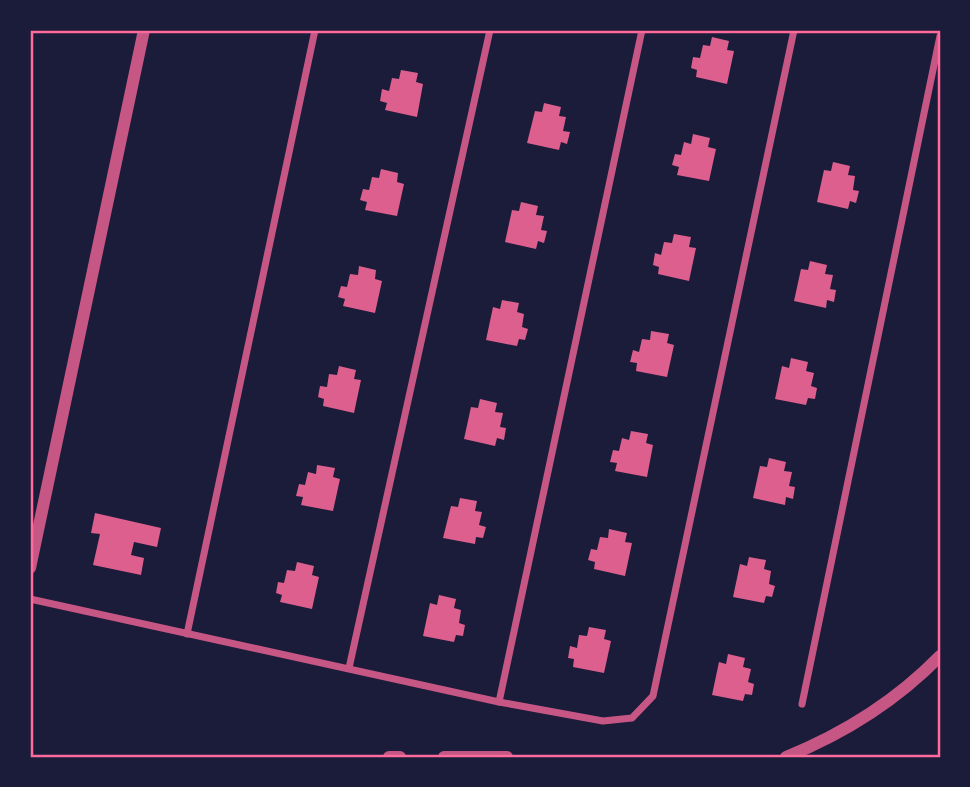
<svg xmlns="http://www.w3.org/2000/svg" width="970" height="787" font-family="'Nunito Sans',sans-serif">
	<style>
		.building { fill: #dd5f8e }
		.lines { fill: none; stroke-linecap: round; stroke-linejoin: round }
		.minor { stroke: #c65784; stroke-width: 7 }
		.tertiary { stroke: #c65784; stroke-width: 12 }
		.neatline { fill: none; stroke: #ff6b9d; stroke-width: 2.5 }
	</style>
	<rect width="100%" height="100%" fill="#1b1b3a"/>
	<!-- building -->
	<g class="building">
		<path d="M712 37 729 41 727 50 734 51 727 84 696 77 697 70 691 68 693 57 700 58 703 45 710 46Z"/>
		<path d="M401 70 418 73 416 82 423 84 417 117 385 110 387 103 380 101 382 89 389 91 392 78 399 79Z"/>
		<path d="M544 103 561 107 559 116 566 117 563 131 570 132 567 144 561 142 559 150 527 143 535 111 542 112Z"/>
		<path d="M693 134 710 138 708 147 716 149 709 181 677 175 679 167 672 165 675 154 681 155 684 142 691 144Z"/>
		<path d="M833 162 850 166 848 175 855 176 853 190 859 191 856 203 850 201 848 209 817 202 824 170 831 171Z"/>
		<path d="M381 169 398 173 397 182 404 184 397 216 365 210 367 202 360 200 363 189 369 190 372 177 379 178Z"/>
		<path d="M521 202 538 206 536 215 544 216 541 230 547 231 544 243 538 241 536 249 505 242 512 210 519 211Z"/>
		<path d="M674 234 691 237 689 247 696 248 689 281 658 274 659 267 653 265 655 253 661 255 664 242 672 243Z"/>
		<path d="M810 261 827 265 825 274 833 275 830 289 836 290 834 302 827 300 826 308 794 301 801 269 808 270Z"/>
		<path d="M359 266 376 270 375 279 382 281 375 313 343 306 345 299 338 297 341 286 347 287 350 274 358 275Z"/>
		<path d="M502 300 519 303 517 312 524 314 522 327 528 329 525 340 519 339 517 346 486 340 493 307 500 309Z"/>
		<path d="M651 331 669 334 667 343 674 345 667 377 636 371 637 363 630 362 633 350 639 352 642 339 650 340Z"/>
		<path d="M791 358 808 362 806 371 814 373 811 386 817 388 815 399 808 398 806 405 775 399 782 366 789 368Z"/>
		<path d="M339 366 356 370 354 379 361 380 354 413 323 406 324 399 318 397 320 386 327 387 329 374 337 375Z"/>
		<path d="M480 399 497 403 495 412 503 413 500 427 506 428 504 440 497 438 495 446 464 439 471 407 478 408Z"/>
		<path d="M631 431 648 434 646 443 653 445 647 477 615 471 617 463 610 462 613 450 619 451 622 438 629 440Z"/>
		<path d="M769 458 786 462 784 471 792 472 789 486 795 487 793 499 786 497 785 505 753 498 760 466 767 467Z"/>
		<path d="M317 465 335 468 333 477 340 479 333 511 301 505 303 497 296 496 299 484 305 485 308 472 316 474Z"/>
		<path d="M460 498 477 501 475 511 482 512 479 525 486 527 483 538 476 537 475 544 443 538 451 506 458 507Z"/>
		<path d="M95 513 161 528 157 547 134 542 131 555 144 558 141 575 93 565 100 534 91 533Z"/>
		<path d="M609 529 627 533 625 542 632 543 625 576 594 569 595 562 588 560 591 549 597 550 600 537 608 538Z"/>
		<path d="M749 557 766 560 764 569 771 571 769 584 775 586 772 597 766 596 764 603 733 597 740 564 747 566Z"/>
		<path d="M297 562 314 566 312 575 319 577 312 609 280 602 282 595 276 593 278 582 284 583 287 570 295 571Z"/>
		<path d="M439 595 456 599 454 608 461 610 459 623 465 625 463 636 456 635 454 642 423 636 430 603 437 605Z"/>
		<path d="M589 627 606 630 604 639 611 641 604 673 573 667 574 659 568 658 570 646 577 648 579 635 587 636Z"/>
		<path d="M728 654 745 658 743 667 751 669 748 682 754 684 752 695 745 694 743 701 712 695 719 662 726 664Z"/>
	</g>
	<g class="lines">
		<!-- minor -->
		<g class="minor">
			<path d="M30 599 499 702 603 721 632 718 653 696 794 30"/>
			<path d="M187 634 315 30"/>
			<path d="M349 668 490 30"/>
			<path d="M499 702 642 30"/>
			<path d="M802 704 940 36"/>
		</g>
		<!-- tertiary -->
		<g class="tertiary">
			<path d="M30 568 144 30"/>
			<path d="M389 757H400"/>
			<path d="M444 757H507"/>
			<path d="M786 757C843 734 897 700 940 656"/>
		</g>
	</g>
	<!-- border -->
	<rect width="970" height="787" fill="none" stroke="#1b1b3a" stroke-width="63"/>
	<rect x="32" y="32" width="907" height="724" class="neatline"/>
</svg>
